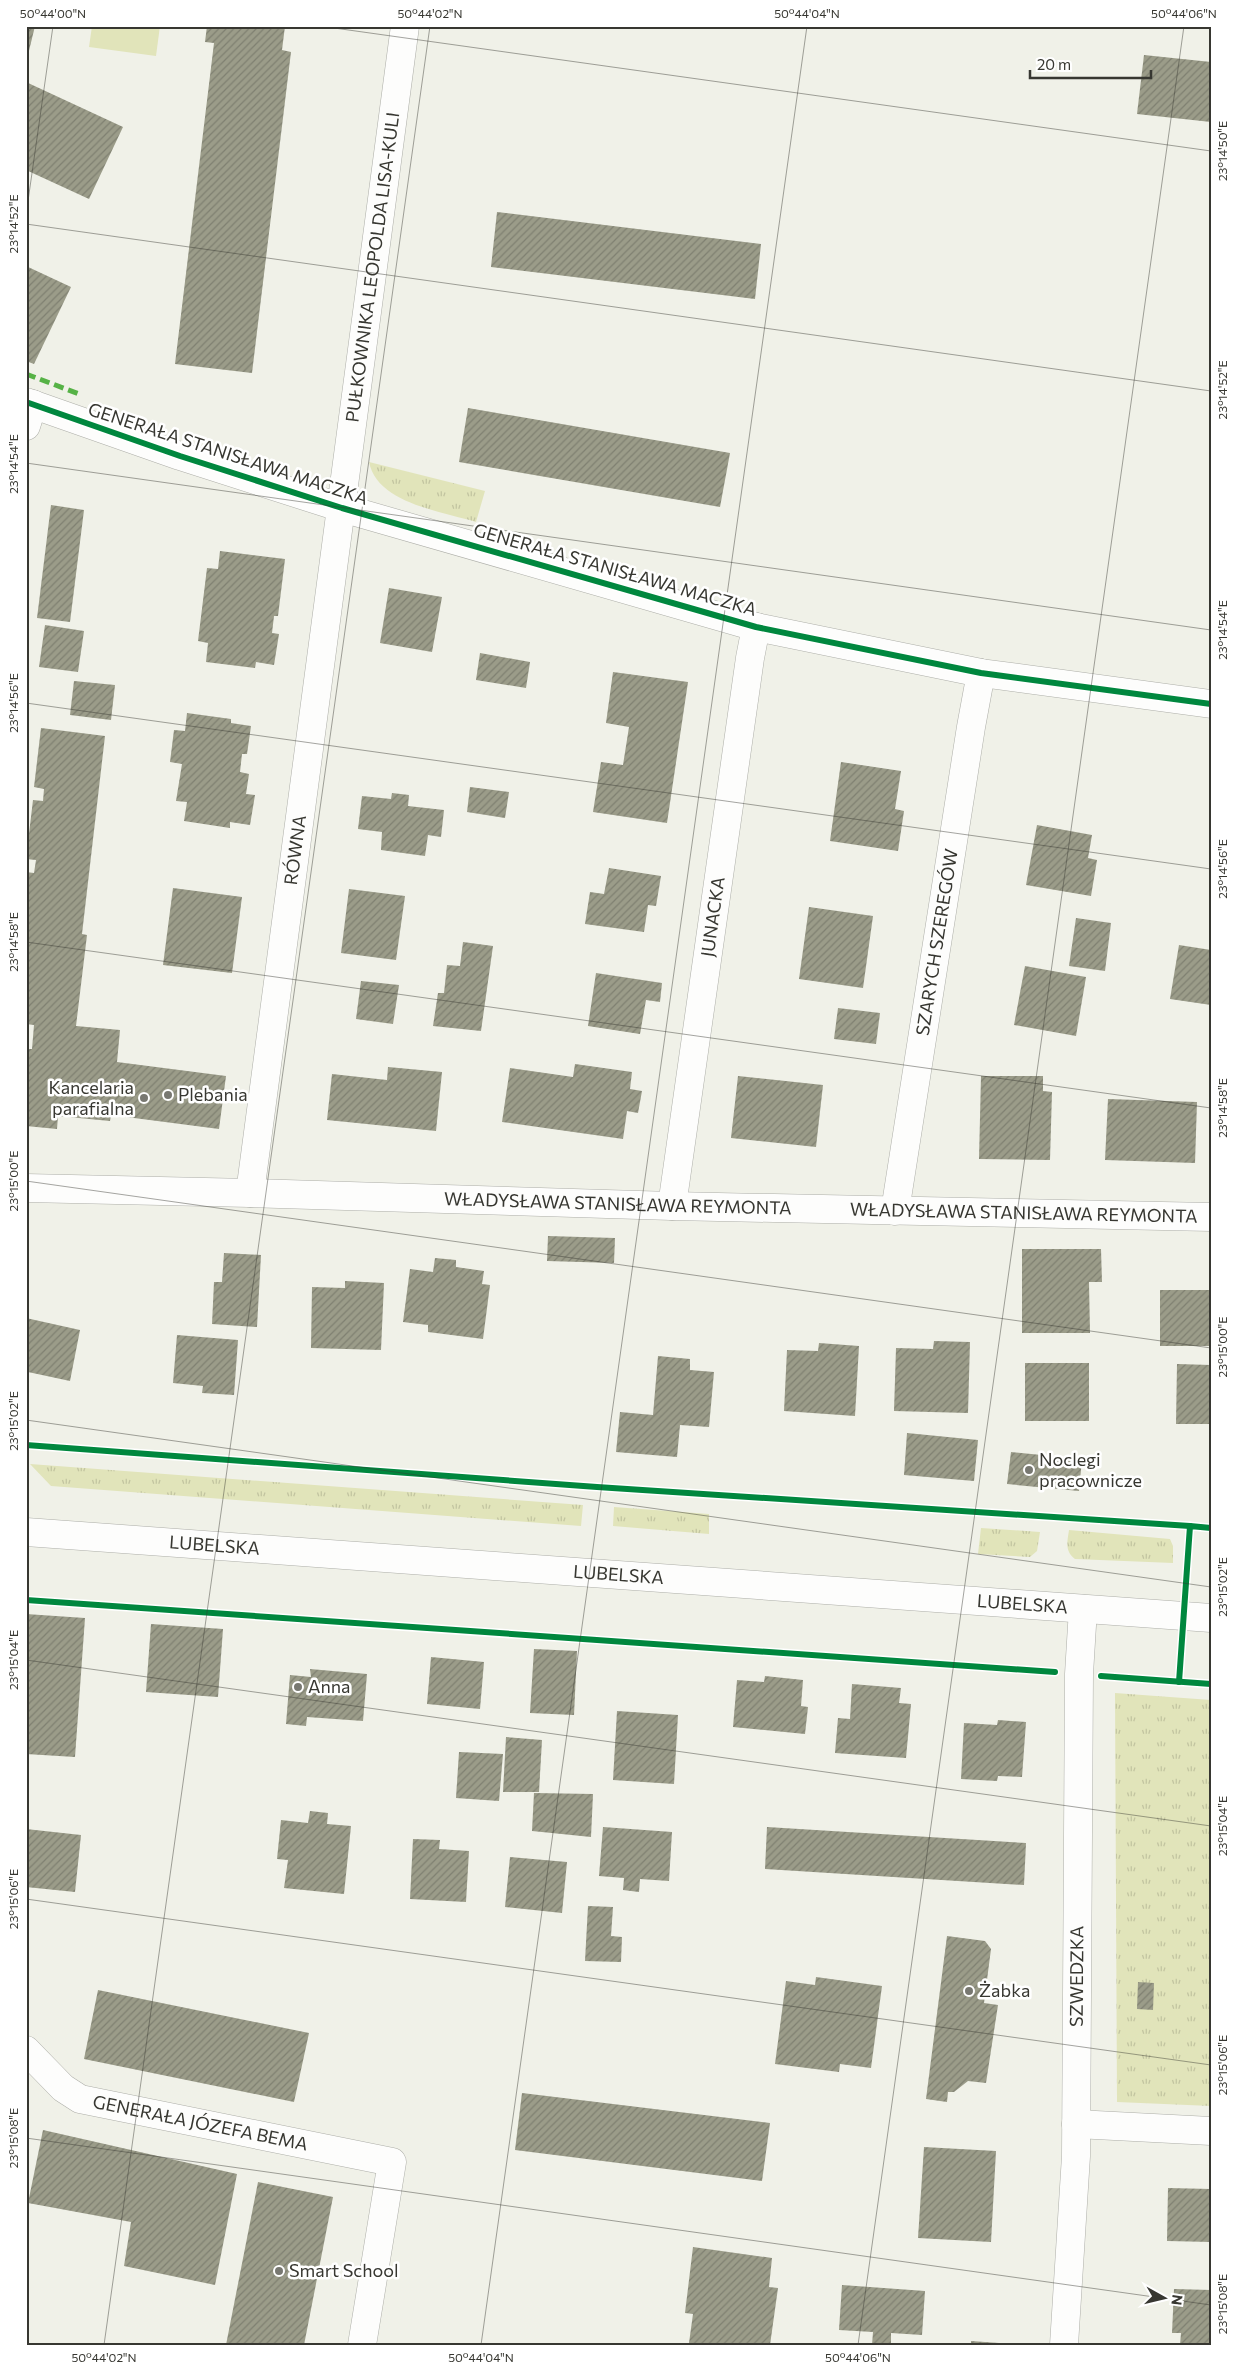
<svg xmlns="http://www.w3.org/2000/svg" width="1237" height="2371" font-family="Commissioner,sans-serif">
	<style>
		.grass { fill: url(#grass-tufts) }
		.green { fill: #e1e4ba }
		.building { fill: url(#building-hatch) }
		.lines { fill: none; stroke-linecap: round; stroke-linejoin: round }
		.street-casing { stroke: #adaea8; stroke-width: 29 }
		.secondary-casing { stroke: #adaea8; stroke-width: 29 }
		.street { stroke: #fdfdfc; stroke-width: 28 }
		.secondary { stroke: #fdfdfc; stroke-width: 28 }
		.quiet { stroke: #56b246; stroke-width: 5; stroke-dasharray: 10 5; stroke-linecap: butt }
		.cycleway-casing { stroke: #fff; stroke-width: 9 }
		.cycleway { stroke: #00873e; stroke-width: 6 }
		.ticks { fill: none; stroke: #373731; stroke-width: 1; stroke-opacity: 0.45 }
		.poi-dot { fill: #787871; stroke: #fff; stroke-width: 2 }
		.labels { text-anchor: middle; stroke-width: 5; stroke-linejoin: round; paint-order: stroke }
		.street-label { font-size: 18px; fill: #373731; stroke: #fff }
		.poi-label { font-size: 18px; fill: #373731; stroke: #fff; text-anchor: start }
		.neatline { fill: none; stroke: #373731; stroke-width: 2 }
		.ticks-label { font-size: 12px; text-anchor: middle; fill: #373731 }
	</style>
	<defs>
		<pattern id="grass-tufts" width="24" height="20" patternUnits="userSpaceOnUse" patternTransform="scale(1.25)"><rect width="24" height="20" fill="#e1e4ba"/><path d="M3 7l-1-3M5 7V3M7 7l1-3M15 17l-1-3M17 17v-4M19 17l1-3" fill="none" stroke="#c2c4a0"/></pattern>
		<pattern id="building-hatch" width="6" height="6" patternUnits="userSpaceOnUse" patternTransform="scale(1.25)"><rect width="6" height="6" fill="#9b9c89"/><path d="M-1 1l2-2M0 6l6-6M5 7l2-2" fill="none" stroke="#7f8071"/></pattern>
	</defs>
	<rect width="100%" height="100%" fill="#f0f1e8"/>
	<!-- grass -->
	<g class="grass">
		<path d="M369 462 485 491 476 522C440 511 377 503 369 462Z"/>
		<path d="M30 1464 583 1505 581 1526 51 1486Z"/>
		<path d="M614 1507 709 1514V1534L613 1526Z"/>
		<path d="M981 1528 1040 1532 1037 1551 1030 1557 978 1554Z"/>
		<path d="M1069 1530 1170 1539 1173 1546V1563L1075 1559C1065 1551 1067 1543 1069 1530Z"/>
		<path d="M1115 1693 1211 1700V2106L1117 2102Z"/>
	</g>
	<!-- green -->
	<path class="green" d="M92 26H160L156 56 89 47Z"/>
	<!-- building -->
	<g class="building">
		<path d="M26 26H35L27 59H26Z"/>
		<path d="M207 26H285L282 50 291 52 252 373 175 364 214 43 205 42Z"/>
		<path d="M1144 55 1211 62V122L1137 114Z"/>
		<path d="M26 82 123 127 89 199 26 170Z"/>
		<path d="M497 212 761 244 755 299 491 267Z"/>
		<path d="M26 266 71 287 34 364 26 361Z"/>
		<path d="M468 408 730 453 720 507 459 462Z"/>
		<path d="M51 505 84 510 70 622 37 618Z"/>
		<path d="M220 551 285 559 278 616H274L272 633 279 634 274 665 256 662 255 668 206 662 208 643 198 641 207 568 218 569Z"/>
		<path d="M389 588 442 597 432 652 380 643Z"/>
		<path d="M45 625 84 631 78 672 39 667Z"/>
		<path d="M480 653 530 662 526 688 476 680Z"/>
		<path d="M613 672 688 682 667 823 593 812 601 762 623 765 629 727 606 723Z"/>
		<path d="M74 681 115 685 111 720 70 715Z"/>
		<path d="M187 713 231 719V723L251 726 247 754H242L240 772 249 774 246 794 255 795 250 825 230 822V828L184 821 187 802 176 801 182 764 170 762 174 730 185 731Z"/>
		<path d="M41 728 105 736 82 934 87 935 76 1026 120 1030 117 1062 226 1076 219 1129 111 1115 110 1121 58 1116 57 1129 26 1126V1049H32L34 1025 26 1024V872L34 873 36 860 26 859 33 800 43 801 44 789 34 787Z"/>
		<path d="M841 762 901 771 895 809 904 811 898 851 830 841Z"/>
		<path d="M470 787 509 792 505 818 467 812Z"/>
		<path d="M392 793 409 795 408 806 444 810 441 837 428 835 425 856 381 850 382 832 358 829 362 796 391 799Z"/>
		<path d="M1037 825 1092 835 1088 858 1097 860 1091 896 1026 885Z"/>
		<path d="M609 868 661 876 656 906 648 905 644 932 585 924 590 892 604 894Z"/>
		<path d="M173 888 242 897 232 973 163 965Z"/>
		<path d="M349 889 405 896 396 960 341 953Z"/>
		<path d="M809 907 873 916 863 988 799 979Z"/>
		<path d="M1076 918 1111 923 1105 971 1069 966Z"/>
		<path d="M463 942 493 946 481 1031 433 1026 438 993H444L447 965 460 966Z"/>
		<path d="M1179 945 1211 950V1005L1170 999Z"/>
		<path d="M1025 966 1086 977 1076 1036 1014 1025Z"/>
		<path d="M596 973 662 983 660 1002 646 1000 640 1034 588 1026Z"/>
		<path d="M361 981 399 985 393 1024 356 1019Z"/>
		<path d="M838 1008 880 1013 876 1044 834 1039Z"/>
		<path d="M575 1064 632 1072 630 1089 642 1091 638 1113 627 1111 623 1139 502 1122 510 1068 573 1077Z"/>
		<path d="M388 1067 442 1072 436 1131 327 1120 332 1074 387 1080Z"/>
		<path d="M738 1076 823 1085 816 1147 731 1138Z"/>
		<path d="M981 1076H1043V1091L1052 1092 1050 1160 979 1159Z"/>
		<path d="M1108 1099 1197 1102 1195 1163 1105 1160Z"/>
		<path d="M548 1236 615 1238 614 1263 547 1261Z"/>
		<path d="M1022 1249H1101L1102 1282H1089L1090 1333H1022Z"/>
		<path d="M224 1253 261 1255 257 1327 212 1324 214 1282H222Z"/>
		<path d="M435 1258 456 1260V1267L484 1271 482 1284 490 1285 483 1339 428 1332V1325L403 1322 410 1269 433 1272Z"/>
		<path d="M345 1281 384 1283 381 1350 311 1348 312 1287 345 1288Z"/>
		<rect x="1160" y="1290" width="51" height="56"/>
		<path d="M26 1318 80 1330 70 1381 28 1372 26 1378Z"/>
		<path d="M177 1335 238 1340 234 1395 202 1393 203 1386 173 1383Z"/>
		<path d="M934 1341 970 1342 968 1413 894 1411 896 1348 933 1349Z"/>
		<path d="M819 1343 859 1346 855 1416 784 1411 787 1350 818 1351Z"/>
		<path d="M658 1356 690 1359V1370L714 1372 709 1427 680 1425 677 1457 616 1452 620 1412 653 1415Z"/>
		<rect x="1025" y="1363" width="64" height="58"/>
		<path d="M1177 1364 1211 1365V1424H1176Z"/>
		<path d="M907 1433 978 1440 974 1481 904 1475Z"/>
		<path d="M1011 1452 1082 1459 1079 1491 1007 1484Z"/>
		<path d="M26 1614 85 1618 75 1757 26 1754Z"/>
		<path d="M151 1624 223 1629 218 1697 146 1692Z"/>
		<path d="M534 1649 577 1651 574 1715 530 1713Z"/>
		<path d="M431 1657 484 1662 480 1709 427 1704Z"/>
		<path d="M310 1669 367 1674 363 1721 307 1717 306 1726 286 1724 290 1675 311 1677Z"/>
		<path d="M765 1676 803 1680 801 1706 808 1707 805 1734 733 1727 737 1680 764 1682Z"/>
		<path d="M852 1684 901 1688 899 1703 911 1704 906 1758 835 1753 838 1718 850 1719Z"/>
		<path d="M617 1711 678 1715 674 1784 613 1780Z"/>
		<path d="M998 1720 1026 1722 1022 1777 998 1776 997 1781 961 1779 964 1723 997 1725Z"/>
		<path d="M506 1737 542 1740 539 1792H503Z"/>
		<path d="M459 1752 503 1754 499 1801 456 1798Z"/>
		<path d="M534 1793 593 1794 591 1837 532 1831Z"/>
		<path d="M310 1811 328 1813 327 1824 351 1826 344 1894 284 1888 288 1860 277 1859 281 1820 308 1823Z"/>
		<path d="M603 1827 672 1832 669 1881 640 1879 639 1892 623 1890 624 1878 599 1876Z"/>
		<path d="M767 1827 1026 1843 1024 1885 765 1869Z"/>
		<path d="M26 1829 81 1835 75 1892 26 1887Z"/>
		<path d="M413 1839 440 1840 439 1849 469 1851 466 1902 410 1899Z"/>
		<path d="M510 1857 567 1862 562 1913 505 1907Z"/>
		<path d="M588 1906 613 1907 611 1936 622 1937 621 1962 585 1961Z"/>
		<path d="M947 1936 985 1941 991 1949 984 2003 998 2005 986 2083 968 2081 954 2092H948L947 2102 926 2099Z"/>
		<path d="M816 1977 882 1986 871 2068 840 2064 839 2072 775 2064 786 1981 815 1985Z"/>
		<path d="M1138 1982 1154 1983 1153 2010 1137 2009Z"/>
		<path d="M98 1990 309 2033 294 2102 84 2059Z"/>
		<path d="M522 2093 770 2123 762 2181 515 2150Z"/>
		<path d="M43 2130 237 2174 215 2285 124 2266 131 2222 28 2203Z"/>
		<path d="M924 2147 996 2151 991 2242 918 2238Z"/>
		<path d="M258 2182 333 2197 304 2345H226Z"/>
		<path d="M1168 2188 1211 2189V2242L1167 2241Z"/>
		<path d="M693 2247 772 2258 769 2287 778 2288 770 2345 689 2343 693 2314 685 2313Z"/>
		<path d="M842 2285 925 2291 922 2335 891 2333V2345H872L873 2332 839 2330Z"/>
		<path d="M1174 2289 1211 2290V2345H1180L1181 2333H1172Z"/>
		<path d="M971 2341 999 2343V2345H971Z"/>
	</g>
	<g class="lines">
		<defs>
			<g id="street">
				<path d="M26 402 180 456 342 508 756 627 981 673 1211 704"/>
				<path d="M26 426 33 404"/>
				<path id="s1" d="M26 1188 250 1193 672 1206 1211 1217"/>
				<path id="s2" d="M250 1193 405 26"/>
				<path id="s3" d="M672 1206 750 658 756 627"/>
				<path id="s4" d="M895 1211 971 727 981 673"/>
				<path id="s5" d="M26 2050 63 2088 80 2099 392 2162 362 2345"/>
				<path d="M1076 2124 1211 2131"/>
				<path id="s6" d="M1064 2345 1076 2156 1079 1674 1083 1609"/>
			</g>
			<g id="secondary">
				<path id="s7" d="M26 1532 1211 1618"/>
			</g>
		</defs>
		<!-- street casing -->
		<use href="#street" class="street-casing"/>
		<!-- secondary casing -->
		<use href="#secondary" class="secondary-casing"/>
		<!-- street -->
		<use href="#street" class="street"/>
		<!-- secondary -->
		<use href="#secondary" class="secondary"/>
		<!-- quiet -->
		<path class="quiet" d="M26 374 82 395"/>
		<defs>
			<g id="cycleway">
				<path d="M26 402 180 456 342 508 756 627 981 673 1211 704"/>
				<path d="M26 1445 597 1487 1190 1526"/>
				<path d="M26 1600 1055 1672"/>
				<path d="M1101 1676 1211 1684"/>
				<path d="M1179 1682 1190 1526 1211 1528"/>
			</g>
		</defs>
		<!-- cycleway casing -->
		<use href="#cycleway" class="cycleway-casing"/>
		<!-- cycleway -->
		<use href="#cycleway" class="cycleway"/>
	</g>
	<!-- ticks -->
	<path class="ticks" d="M320 26 1211 151M26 215 53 26M26 224 1211 391M26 463 1211 630M26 703 1211 869M26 942 1211 1108M26 1181 1211 1348M26 1420 1211 1587M26 1660 1211 1826M26 1899 1211 2065M26 2138 1211 2305M104 2345 430 26M481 2345 807 26M858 2345 1184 26"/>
	<!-- markers -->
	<g class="poi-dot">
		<circle cx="168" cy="1095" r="5"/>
		<circle cx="144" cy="1098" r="5"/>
		<circle cx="1029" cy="1470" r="5"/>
		<circle cx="298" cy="1687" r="5"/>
		<circle cx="969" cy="1991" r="5"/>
		<circle cx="279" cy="2271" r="5"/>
	</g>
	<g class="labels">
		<!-- street labels -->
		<g class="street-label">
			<text dy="6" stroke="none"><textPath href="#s2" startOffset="934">PUŁKOWNIKA LEOPOLDA LISA-KULI</textPath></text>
			<text transform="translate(228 454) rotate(18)" y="6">GENERAŁA STANISŁAWA MACZKA</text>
			<text transform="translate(615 570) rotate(16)" y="6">GENERAŁA STANISŁAWA MACZKA</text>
			<text dy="6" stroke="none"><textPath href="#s2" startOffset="346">RÓWNA</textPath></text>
			<text dy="6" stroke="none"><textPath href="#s3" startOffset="292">JUNACKA</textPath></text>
			<text dy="6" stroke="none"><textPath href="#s4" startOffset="272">SZARYCH SZEREGÓW</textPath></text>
			<text dy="6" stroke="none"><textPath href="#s1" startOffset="592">WŁADYSŁAWA STANISŁAWA REYMONTA</textPath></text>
			<text dy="6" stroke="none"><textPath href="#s1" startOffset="998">WŁADYSŁAWA STANISŁAWA REYMONTA</textPath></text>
			<text dy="6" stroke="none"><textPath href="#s7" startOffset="189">LUBELSKA</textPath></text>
			<text dy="6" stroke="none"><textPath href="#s7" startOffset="594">LUBELSKA</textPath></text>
			<text dy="6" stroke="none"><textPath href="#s7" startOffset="999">LUBELSKA</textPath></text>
			<text dy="6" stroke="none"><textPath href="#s6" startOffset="369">SZWEDZKA</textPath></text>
			<text dy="6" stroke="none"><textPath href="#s5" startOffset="196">GENERAŁA JÓZEFA BEMA</textPath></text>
		</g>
		<!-- poi labels -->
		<g class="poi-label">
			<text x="134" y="1094" text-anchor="end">Kancelaria<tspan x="134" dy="21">parafialna</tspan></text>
			<text x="178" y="1101">Plebania</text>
			<text x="1039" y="1466">Noclegi<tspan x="1039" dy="21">pracownicze</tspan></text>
			<text x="308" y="1693">Anna</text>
			<text x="979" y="1997">Żabka</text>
			<text x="289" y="2277">Smart School</text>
		</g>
	</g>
	<!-- border -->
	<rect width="1237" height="2371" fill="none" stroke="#ffffff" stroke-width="55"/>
	<!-- north arrow -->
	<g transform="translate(1164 2298) rotate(98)" stroke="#ffffff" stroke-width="4" paint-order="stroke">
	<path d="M0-4L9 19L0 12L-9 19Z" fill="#373731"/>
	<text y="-8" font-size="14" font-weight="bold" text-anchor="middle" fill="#373731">N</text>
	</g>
	<!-- scale -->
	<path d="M1030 70v8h121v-8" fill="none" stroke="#373731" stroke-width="2.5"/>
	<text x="1037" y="70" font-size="15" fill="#373731" stroke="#ffffff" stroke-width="4" paint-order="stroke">20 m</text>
	<rect x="28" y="28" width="1182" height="2316" class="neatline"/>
	<g class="ticks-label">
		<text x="53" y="18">50°44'00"N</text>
		<text x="430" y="18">50°44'02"N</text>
		<text x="807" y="18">50°44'04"N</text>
		<text x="1184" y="18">50°44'06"N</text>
		<text transform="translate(1223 151) rotate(-90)" y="4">23°14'50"E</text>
		<text transform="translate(14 224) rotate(-90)" y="4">23°14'52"E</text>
		<text transform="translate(1223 390) rotate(-90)" y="4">23°14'52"E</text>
		<text transform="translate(14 464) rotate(-90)" y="4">23°14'54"E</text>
		<text transform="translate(1223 630) rotate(-90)" y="4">23°14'54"E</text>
		<text transform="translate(14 703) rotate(-90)" y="4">23°14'56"E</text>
		<text transform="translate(1223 869) rotate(-90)" y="4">23°14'56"E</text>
		<text transform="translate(14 942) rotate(-90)" y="4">23°14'58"E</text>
		<text transform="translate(1223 1108) rotate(-90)" y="4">23°14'58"E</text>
		<text transform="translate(14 1181) rotate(-90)" y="4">23°15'00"E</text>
		<text transform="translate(1223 1347) rotate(-90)" y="4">23°15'00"E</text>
		<text transform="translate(14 1421) rotate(-90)" y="4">23°15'02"E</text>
		<text transform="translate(1223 1587) rotate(-90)" y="4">23°15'02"E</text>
		<text transform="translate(14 1660) rotate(-90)" y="4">23°15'04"E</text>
		<text transform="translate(1223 1826) rotate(-90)" y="4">23°15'04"E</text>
		<text transform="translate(14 1899) rotate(-90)" y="4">23°15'06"E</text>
		<text transform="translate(1223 2065) rotate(-90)" y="4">23°15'06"E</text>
		<text transform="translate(14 2138) rotate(-90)" y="4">23°15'08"E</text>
		<text transform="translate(1223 2304) rotate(-90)" y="4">23°15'08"E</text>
		<text x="104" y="2362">50°44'02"N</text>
		<text x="481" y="2362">50°44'04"N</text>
		<text x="858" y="2362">50°44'06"N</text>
	</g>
</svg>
